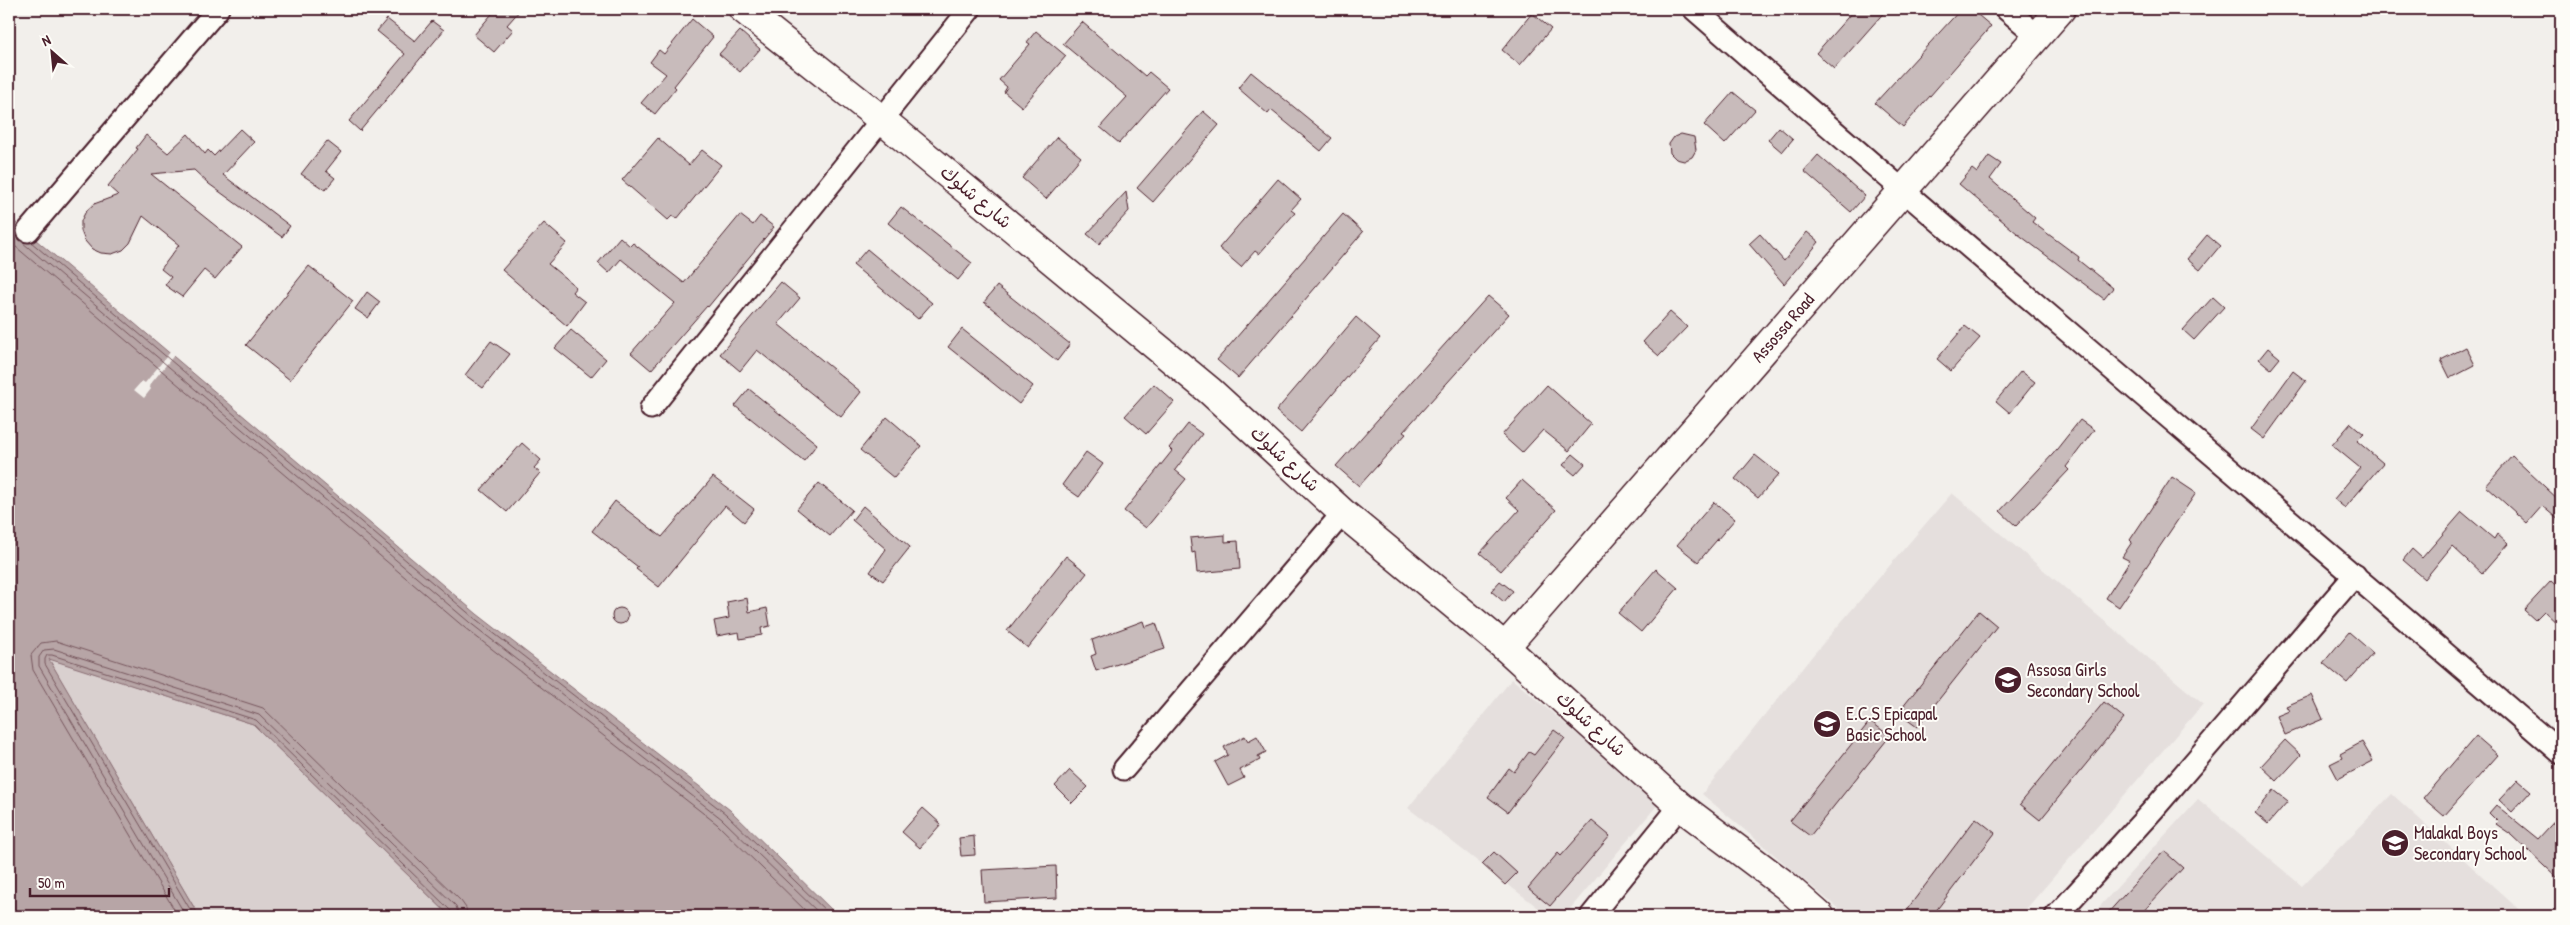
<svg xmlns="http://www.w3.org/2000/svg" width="2570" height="925" font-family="'Patrick Hand','Playpen Sans Arabic',sans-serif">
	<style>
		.built { fill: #e5dfdd }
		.green { fill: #d9d0cf; stroke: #92787d }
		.water { fill: #b7a5a6; stroke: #8b6f75 }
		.pier { fill: #f2efeb }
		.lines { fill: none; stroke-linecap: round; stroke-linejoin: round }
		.shore { stroke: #76555c; stroke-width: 1 }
		.building { fill: #c8bbbb; stroke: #4a1f2b }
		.street-casing { stroke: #4a1f2b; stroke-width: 25 }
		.secondary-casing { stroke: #4a1f2b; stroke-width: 31 }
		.street { stroke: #fdfcf7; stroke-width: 21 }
		.secondary { stroke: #fdfcf7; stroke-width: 28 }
		.labels { text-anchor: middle; stroke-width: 4; stroke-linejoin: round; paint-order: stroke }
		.street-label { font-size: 18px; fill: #4a1f2b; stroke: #fdfcf7 }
		.poi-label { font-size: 18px; fill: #4a1f2b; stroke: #fdfcf7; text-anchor: start }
	</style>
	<rect width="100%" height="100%" fill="#f2efeb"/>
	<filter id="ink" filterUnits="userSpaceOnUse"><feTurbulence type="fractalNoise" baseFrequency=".02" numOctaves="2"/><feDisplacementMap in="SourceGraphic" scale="10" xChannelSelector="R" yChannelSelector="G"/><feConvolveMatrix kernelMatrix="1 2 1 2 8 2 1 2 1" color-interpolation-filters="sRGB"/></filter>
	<g filter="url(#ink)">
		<!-- built -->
		<g class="built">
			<path d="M1952 493 2203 704 2020 916H1847L1702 794 1813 655Z"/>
			<path d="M1512 679 1659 803 1564 916H1549L1408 808Z"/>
			<path d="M2392 794 2526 916H2091L2198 799 2302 886Z"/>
		</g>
		<!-- green -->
		<path class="green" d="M48 658 253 724 450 916H199Z"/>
		<!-- water -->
		<path class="water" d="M9 217 477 614 730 810 838 916H450L253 724 49 659 199 916H9Z"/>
		<!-- pier -->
		<path class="pier" d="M171 351 175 354 149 386 151 389 144 398 134 390 142 381 145 383Z"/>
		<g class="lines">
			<!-- shore -->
			<g class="shore">
				<path d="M9 231 469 622 722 819 822 916"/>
				<path d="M9 241 465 628 717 824 811 916"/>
				<path d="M31 242 473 617 726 814 831 916"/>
				<path d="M178 916 33 670 31 655 41 643 56 641 263 708 461 901 466 908 467 916"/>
				<path d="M186 916 39 666V657L44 650 54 649 259 715 456 906 459 916"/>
				<path d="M194 916 45 664V659L47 655H52L256 720 451 911 453 916"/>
			</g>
		</g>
		<!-- building -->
		<g class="building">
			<path d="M496 9H521L507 25 513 30 494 52 474 35Z"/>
			<path d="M1855 9H1887L1834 69 1816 53Z"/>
			<path d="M1961 9H1971L1991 26 1903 127 1875 103Z"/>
			<path d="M1532 13 1551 29 1520 65 1502 50Z"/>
			<path d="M387 19 415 41 432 21 444 30 360 131 349 121 405 54 377 31Z"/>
			<path d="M692 19 713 37 674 86 676 88 655 114 641 103 666 74 650 62 659 50 664 54Z"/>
			<path d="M1082 22 1145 76 1149 72 1168 88 1119 143 1100 127 1127 97 1063 44Z"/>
			<path d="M740 31 760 49 740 72 719 54Z"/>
			<path d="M1036 31 1066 56 1022 107 1004 92 1007 87 999 80 1030 44 1027 42Z"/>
			<path d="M1251 72 1332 138 1321 151 1271 110 1268 114 1238 88Z"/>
			<path d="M1733 92 1755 110 1725 144 1704 125Z"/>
			<path d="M1203 111 1219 125 1153 202 1137 188Z"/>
			<path d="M1779 127 1793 139 1782 152 1768 140Z"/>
			<path d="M240 129 254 142 223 175 290 226 282 237 209 184 194 170 151 174 242 247 215 279 204 270 182 297 165 285 171 277 161 269 179 245 143 216 130 243 123 250 112 254 101 253 92 249 85 241 81 231V221L86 211 94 204 118 195 108 186 138 149 136 148 146 135 168 153 188 134 205 154 208 150 214 156Z"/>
			<path d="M1681 134 1694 137 1696 150 1692 157 1684 161 1676 159 1670 153 1669 144 1674 137Z"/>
			<path d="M1057 137 1081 157 1046 199 1022 178Z"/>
			<path d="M658 138 689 165 702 150 721 165 677 219 672 216 668 220 622 180Z"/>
			<path d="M327 141 341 152 326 171 335 178 325 190 301 174Z"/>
			<path d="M1818 155 1865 196 1851 212 1804 171Z"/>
			<path d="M1989 156 2001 164 1990 179 2035 218 2032 222 2079 257 2078 260 2113 288 2104 299 2018 234 1959 184 1972 169 1977 173Z"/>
			<path d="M1278 179 1301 199 1291 210 1295 213 1259 254 1255 251 1241 267 1219 248Z"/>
			<path d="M1126 192 1129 211 1099 244 1087 234Z"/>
			<path d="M901 207 972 263 958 280 888 223Z"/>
			<path d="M1343 214 1363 232 1238 378 1217 360Z"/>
			<path d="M740 215 753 225 760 216 774 227 708 307 707 306 651 370 631 353 675 303 621 259 609 273 598 263 620 237 630 246 633 243 684 283Z"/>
			<path d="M544 223 567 243 548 264 576 287 572 292 585 302 567 326 502 270Z"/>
			<path d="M1807 232 1819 242 1784 284 1749 244 1760 234 1784 261Z"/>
			<path d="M2207 235 2220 246 2200 270 2187 259Z"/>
			<path d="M867 249 932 303 918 319 853 265Z"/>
			<path d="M309 266 353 301 290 380 246 345Z"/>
			<path d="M781 282 800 298 778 324 861 392 841 417 757 350 740 371 720 354Z"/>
			<path d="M997 286 1070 344 1057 361 984 302Z"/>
			<path d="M367 292 380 302 368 318 355 309Z"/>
			<path d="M1488 296 1509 314 1403 432 1406 434 1359 486 1336 466Z"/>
			<path d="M2213 297 2224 307 2194 340 2183 330Z"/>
			<path d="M1670 312 1687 327 1659 356 1643 342Z"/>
			<path d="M1356 317 1380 338 1301 432 1276 411Z"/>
			<path d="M1965 326 1980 338 1951 371 1937 359Z"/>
			<path d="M962 329 1033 386 1019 404 948 347Z"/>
			<path d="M571 330 606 359 591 377 555 348Z"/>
			<path d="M491 341 510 354 483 388 465 375Z"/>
			<path d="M2466 347 2475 365 2450 378 2441 360Z"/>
			<path d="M2268 348 2280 358 2271 369 2259 359Z"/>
			<path d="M2021 371 2035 382 2010 413 1996 401Z"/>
			<path d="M2293 371 2306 381 2264 439 2251 429Z"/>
			<path d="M1154 384 1174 402 1146 434 1125 416Z"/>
			<path d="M1547 385 1591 424 1569 451 1543 430 1522 453 1502 435Z"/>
			<path d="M749 389 817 444 804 461 735 406Z"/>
			<path d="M887 417 921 446 894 478 860 450Z"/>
			<path d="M2080 420 2094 430 2066 467 2069 470 2016 526 2000 511 2053 454Z"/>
			<path d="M2351 423 2364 434 2357 441 2383 463 2345 508 2334 499 2360 468 2332 445Z"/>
			<path d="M1188 424 1202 434 1175 470 1186 479 1146 528 1124 511 1172 451 1169 448Z"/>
			<path d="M522 443 541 460 534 468 540 473 507 512 481 490Z"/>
			<path d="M1086 452 1103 464 1079 497 1062 485Z"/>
			<path d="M1573 454 1585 464 1575 475 1563 465Z"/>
			<path d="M1755 455 1779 474 1758 498 1735 479Z"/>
			<path d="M2512 456 2561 502V522L2542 506 2527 523 2486 486Z"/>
			<path d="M713 477 754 509 744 522 725 506 659 587 636 569 638 567 592 531 615 501 662 537Z"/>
			<path d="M2172 477 2196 493 2119 607 2106 598 2130 561 2122 557 2132 542 2130 540Z"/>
			<path d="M1522 480 1556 510 1501 571 1480 553 1519 510 1506 498Z"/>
			<path d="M819 483 852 510 830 536 797 509Z"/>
			<path d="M1714 502 1735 519 1698 562 1677 545Z"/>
			<path d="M863 506 910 547 883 581 870 572 886 549 852 520Z"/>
			<path d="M2462 512 2494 539 2497 534 2508 544 2482 574 2452 546 2425 579 2403 560 2412 549 2422 558Z"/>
			<path d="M1225 535V542L1238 541 1240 569 1197 573 1195 552 1192 553 1190 538Z"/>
			<path d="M1066 556 1087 573 1028 648 1007 631Z"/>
			<path d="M1656 569 1678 588 1641 632 1618 613Z"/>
			<path d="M1500 581 1513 591 1504 602 1491 591Z"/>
			<path d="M2551 581 2561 590V627L2544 611 2535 620 2524 610Z"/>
			<path d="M747 598 749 612 767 608 770 626 761 628 762 635 740 639 739 632 717 636 714 621 729 618 727 602Z"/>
			<circle cx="620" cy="616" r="8"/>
			<path d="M1979 611 1997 626 1917 727 1898 713Z"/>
			<path d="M1143 621 1145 627 1156 623 1165 649 1096 671 1091 656 1096 654 1092 640Z"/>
			<path d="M2349 632 2373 653 2347 683 2323 663Z"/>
			<path d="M2312 695 2323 719 2285 735 2277 716 2289 711 2286 706Z"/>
			<path d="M2104 702 2124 718 2040 820 2020 804Z"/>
			<path d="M1870 721 1890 736 1810 836 1790 821Z"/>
			<path d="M1554 730 1565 738 1508 812 1488 797 1509 768 1514 772 1529 752 1534 755Z"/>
			<path d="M1245 736 1248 741 1257 736 1266 752 1258 756 1260 760 1240 770 1244 778 1228 786 1215 762 1228 755 1224 747Z"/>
			<path d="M2476 736 2498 755 2444 816 2423 798Z"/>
			<path d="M2285 740 2301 755 2277 781 2261 766Z"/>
			<path d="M2362 742 2373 761 2338 779 2330 764 2342 758 2340 754Z"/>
			<path d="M1070 770 1088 787 1072 803 1055 786Z"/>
			<path d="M2518 780 2531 791 2512 812 2499 800Z"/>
			<path d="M2274 790 2288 801 2268 824 2255 813Z"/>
			<path d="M2496 805 2538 839 2561 814V881L2512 835 2496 824 2498 822 2489 813Z"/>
			<path d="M923 808 941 824 920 848 902 832Z"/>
			<path d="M1976 818 1995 833 1932 916H1902Z"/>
			<path d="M1592 821 1610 836 1550 906 1528 888 1558 853 1561 856Z"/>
			<path d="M974 836 975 855 961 856 959 838Z"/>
			<path d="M2164 851 2183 868 2139 916H2105Z"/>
			<path d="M1494 852 1517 873 1505 885 1482 864Z"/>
			<path d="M1056 866 1057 898 984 902 982 870Z"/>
		</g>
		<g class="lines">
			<defs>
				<g id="street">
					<path d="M1694 9C1980 260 2273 504 2561 753"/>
					<path d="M2006 9 2038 36"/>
					<path d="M28 231 218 9"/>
					<path d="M651 408 970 9"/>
					<path d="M1124 769 1343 513"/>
					<path d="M1591 916 1680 806"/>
					<path d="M2056 916 2153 810 2355 575"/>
				</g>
				<g id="secondary">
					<path d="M743 9 881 119 1210 391 1343 513 1505 647 1680 806 1785 885 1820 916"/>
					<path d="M1505 647 2061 9"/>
				</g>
			</defs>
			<!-- street casing -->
			<use href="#street" class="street-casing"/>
			<!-- secondary casing -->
			<use href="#secondary" class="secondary-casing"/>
			<!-- street -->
			<use href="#street" class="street"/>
			<!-- secondary -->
			<use href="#secondary" class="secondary"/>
		</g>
	</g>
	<!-- icons -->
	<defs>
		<symbol id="school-disc" viewBox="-11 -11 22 22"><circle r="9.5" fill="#4a1f2b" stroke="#fdfcf7"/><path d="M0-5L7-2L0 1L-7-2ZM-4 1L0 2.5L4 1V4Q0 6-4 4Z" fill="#fff"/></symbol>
	</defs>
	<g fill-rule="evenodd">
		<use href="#school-disc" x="1992" y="664" width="32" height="32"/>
		<use href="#school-disc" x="1811" y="708" width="32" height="32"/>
		<use href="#school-disc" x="2379" y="827" width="32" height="32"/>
	</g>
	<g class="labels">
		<!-- street labels -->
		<g class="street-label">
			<text transform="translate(976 197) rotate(40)" y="6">شارع شلوك</text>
			<text transform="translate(1783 328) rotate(-49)" y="6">Assossa Road</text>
			<text transform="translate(1285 459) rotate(43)" y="6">شارع شلوك</text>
			<text transform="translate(1591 724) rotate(42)" y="6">شارع شلوك</text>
		</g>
		<!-- poi labels -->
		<g class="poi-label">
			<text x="2027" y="676">Assosa Girls<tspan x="2027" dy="21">Secondary School</tspan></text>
			<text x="1846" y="720">E.C.S Epicapal<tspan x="1846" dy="21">Basic School</tspan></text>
			<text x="2414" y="839">Malakal Boys<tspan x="2414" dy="21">Secondary School</tspan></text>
		</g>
	</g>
	<!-- margin -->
	<rect width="2570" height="925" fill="none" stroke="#fdfcf7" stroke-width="30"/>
	<rect x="15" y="15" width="2540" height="895" fill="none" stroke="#4a1f2b" stroke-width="2" filter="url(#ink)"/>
	<!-- north arrow -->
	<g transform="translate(52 52) rotate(333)" stroke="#fdfcf7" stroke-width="4" paint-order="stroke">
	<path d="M0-4L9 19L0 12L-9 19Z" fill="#4a1f2b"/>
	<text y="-8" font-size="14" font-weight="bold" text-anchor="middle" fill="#4a1f2b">N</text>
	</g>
	<!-- scale -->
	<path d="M30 888v8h139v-8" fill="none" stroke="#4a1f2b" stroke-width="2.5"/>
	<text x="38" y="888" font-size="15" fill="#4a1f2b" stroke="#fdfcf7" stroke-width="4" paint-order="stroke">50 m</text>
</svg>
